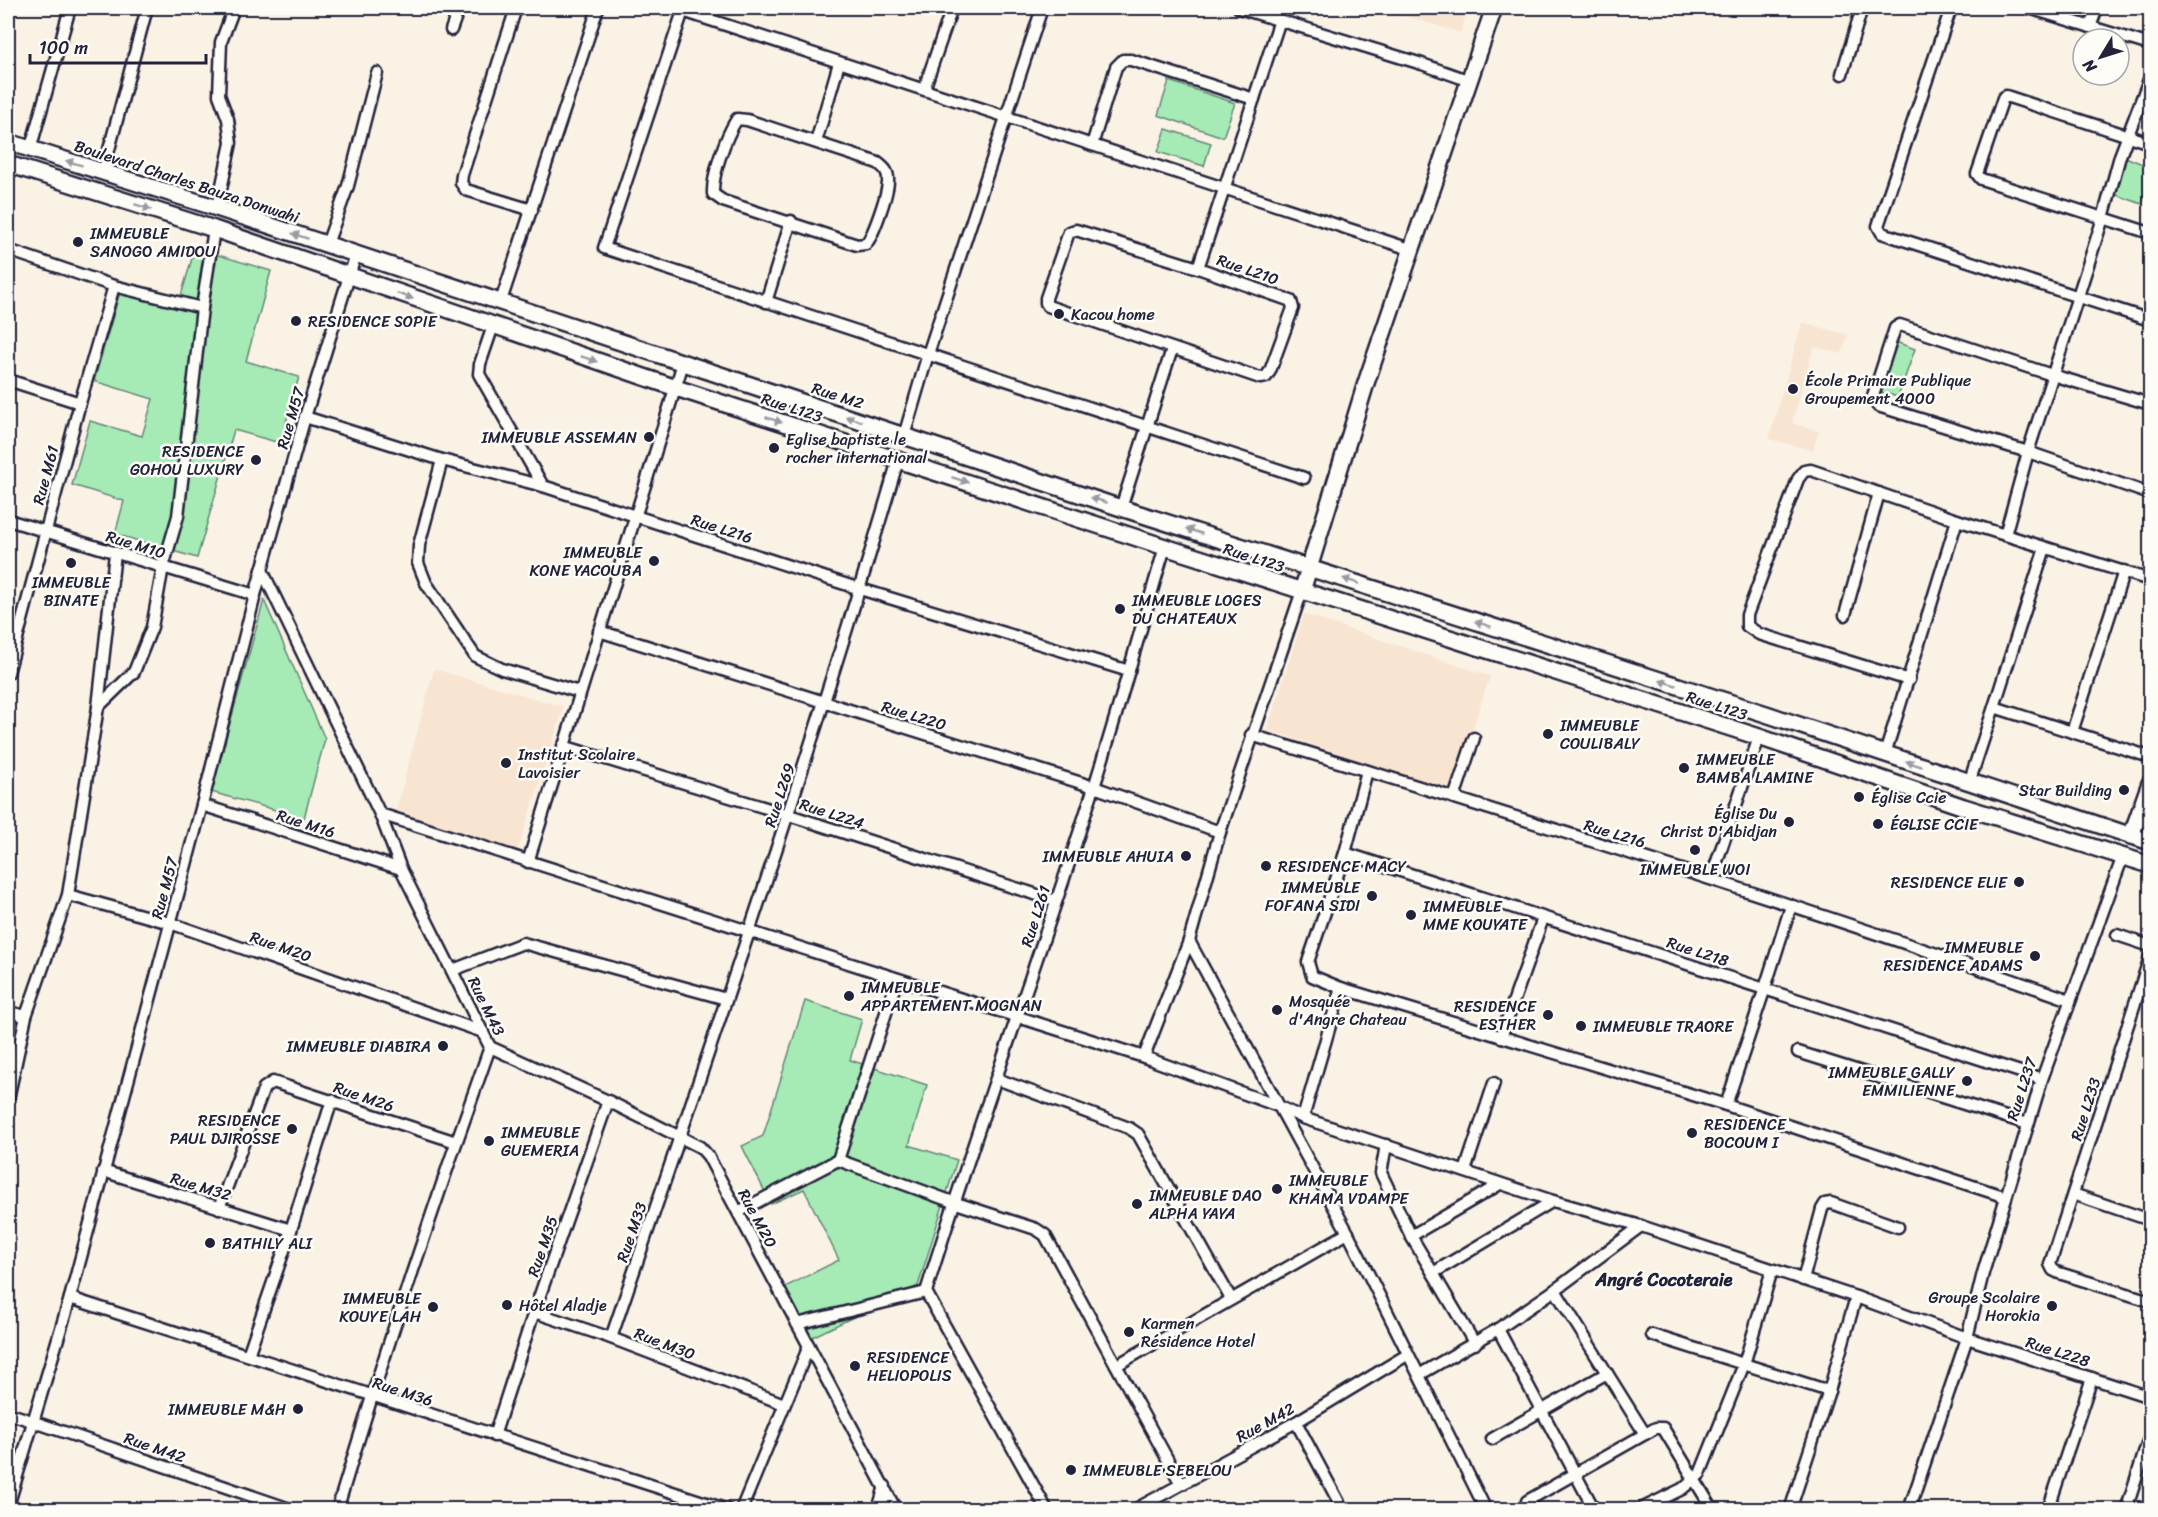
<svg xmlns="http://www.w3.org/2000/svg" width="2158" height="1517" font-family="Sriracha,sans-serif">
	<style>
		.built { fill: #f8e5d1 }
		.green { fill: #a6eab5; stroke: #648678; stroke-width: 1.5 }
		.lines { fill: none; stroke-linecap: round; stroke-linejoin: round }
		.street-casing { stroke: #22223b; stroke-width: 15 }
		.secondary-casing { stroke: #22223b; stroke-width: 20 }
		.street { stroke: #fdfcf7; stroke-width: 10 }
		.secondary { stroke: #fdfcf7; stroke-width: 15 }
		.oneway { fill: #9a9aa2 }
		.poi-dot { fill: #22223b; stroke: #fdfcf7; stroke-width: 2 }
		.labels { text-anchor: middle; stroke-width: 5; stroke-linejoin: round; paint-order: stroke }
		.street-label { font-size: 16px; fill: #22223b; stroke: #fdfcf7 }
		.poi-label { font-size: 16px; fill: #22223b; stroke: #fdfcf7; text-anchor: start }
		.neighbourhood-label { font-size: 18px; font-weight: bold; fill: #22223b; stroke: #fdfcf7 }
	</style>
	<rect width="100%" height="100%" fill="#fbf2e6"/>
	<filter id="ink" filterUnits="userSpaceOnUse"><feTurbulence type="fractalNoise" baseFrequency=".0167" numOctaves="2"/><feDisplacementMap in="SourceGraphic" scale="12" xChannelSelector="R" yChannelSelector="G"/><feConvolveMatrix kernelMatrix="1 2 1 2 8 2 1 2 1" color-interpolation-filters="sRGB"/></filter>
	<g filter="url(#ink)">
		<!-- built -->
		<g class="built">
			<path d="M1379 8H1468L1461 33Z"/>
			<path d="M1802 322 1848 335 1842 354 1814 347 1792 423 1819 431 1813 451 1769 439Z"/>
			<path d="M1304 614 1490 676 1453 791 1267 730Z"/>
			<path d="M434 669 564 707 517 853 396 810Z"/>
		</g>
		<!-- green -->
		<g class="green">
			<path d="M1169 81 1235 103 1223 137 1158 115Z"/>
			<path d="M1166 129 1211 143 1204 166 1158 152Z"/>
			<path d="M2123 156 2150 167V178L2142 204 2111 193Z"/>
			<path d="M195 248 271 271 246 361 299 377 280 443 234 430 197 558 115 534 124 501 72 485 90 421 142 436 153 399 94 381 123 282 180 299Z"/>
			<path d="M1896 342 1915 349 1898 397 1880 392Z"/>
			<path d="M264 600 325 739 304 818 211 792Z"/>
			<path d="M805 1001 862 1019 850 1060 927 1085 909 1145 957 1160 918 1286 808 1339 783 1288 839 1260 804 1189 771 1204 742 1146 763 1136Z"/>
		</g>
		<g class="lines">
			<defs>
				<g id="street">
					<path d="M516 8 462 175 461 183 466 190 532 210"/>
					<path d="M684 8 604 248 1304 478"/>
					<path d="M1239 8 1422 64 1470 81"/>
					<path d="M1951 8 1878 226 1882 233 2150 320"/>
					<path d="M2029 8 2150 45"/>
					<path d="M683 11 1413 250"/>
					<path d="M2090 27 2097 8"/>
					<path d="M451 30 459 8"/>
					<path d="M1842 74 1862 8"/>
					<path d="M924 89 952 8"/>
					<path d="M737 119 747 120 878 163C884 168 888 171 888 179 889 191 874 234 866 244L857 245 723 201 713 194C712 174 726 136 737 119Z"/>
					<path d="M816 142 839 63"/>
					<path d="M2150 143 2006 96 2003 98 1977 174 1981 179 2150 233"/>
					<path d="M1092 145 1116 67 1123 60H1131L1254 99"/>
					<path d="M30 150 70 8"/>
					<path d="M103 172 147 8"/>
					<path d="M217 208 231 143 228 119 219 95 221 42 234 8"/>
					<path d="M1076 230 1198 268 1291 301 1293 308 1270 371 1266 377 1260 378 1048 306 1046 303V298L1069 232Z"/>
					<path d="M327 244 348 186 377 73"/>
					<path d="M8 250 114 286 202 308"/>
					<path d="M1198 268 1280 20"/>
					<path d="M501 301 598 8"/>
					<path d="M766 302 791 221"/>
					<path d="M493 326 480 364 479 374 543 486"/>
					<path d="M8 380 80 403"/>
					<path d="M2150 404 2052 375 1900 325 1895 328 1872 399 1878 406 2028 452 2150 494"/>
					<path d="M305 417 442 460 543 486 860 589 1129 671"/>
					<path d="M904 436 928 354 1042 8"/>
					<path d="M442 460 419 545 418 563 426 583 475 656 502 669 579 692"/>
					<path d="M1121 508 1172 349"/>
					<path d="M8 520 255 595"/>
					<path d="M2005 535 2028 452 2103 218 2120 156 2150 77"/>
					<path d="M262 570 380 814 401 869 490 1047C435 1200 384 1354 337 1510"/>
					<path d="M1302 591 1220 832 1189 941 1348 1233 1486 1510"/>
					<path d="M1845 615 1879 493"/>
					<path d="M599 631 1094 787 1220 832"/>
					<path d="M8 673 80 403 114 286"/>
					<path d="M1909 680 1759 634 1747 626V615L1798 479 1804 471 1811 470 1957 520 2150 580"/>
					<path d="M98 707 134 672 152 627 163 567 178 516 202 308 214 229"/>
					<path d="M1994 707 2045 548"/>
					<path d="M2072 732 2124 571"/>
					<path d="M1251 735C1525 819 1799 905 2070 1000"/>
					<path d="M563 746 789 815 1056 901"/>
					<path d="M1885 754 1957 520"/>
					<path d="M1367 771 1345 853 1308 962 1312 976 1341 988 1726 1105 2006 1197"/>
					<path d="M1969 783 1994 707 2150 757"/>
					<path d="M1454 798 1474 738"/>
					<path d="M202 805 401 869"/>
					<path d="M380 814 1144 1057 1278 1106 1303 1118 1553 1201 1641 1226 1856 1297 1967 1338 2150 1397"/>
					<path d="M1345 853 2042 1079"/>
					<path d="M528 862 683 363"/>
					<path d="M1711 879 1759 737"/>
					<path d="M68 895 170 923 483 1032"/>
					<path d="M2117 935 2150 946"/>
					<path d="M2150 957 2050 1264 2053 1270 2059 1273 2150 1301"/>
					<path d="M453 970 523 943 726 999"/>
					<path d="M8 1012 26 1016"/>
					<path d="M1501 1037 1543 918"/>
					<path d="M490 1047 608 1101 700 1147 708 1156 896 1510"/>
					<path d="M1798 1052 2028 1124"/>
					<path d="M1144 1057 1189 941"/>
					<path d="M997 1079 1129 1128 1138 1134 1231 1299"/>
					<path d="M8 1099 26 1016 68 895 98 707 115 553"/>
					<path d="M1726 1105 1765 988 1791 906"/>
					<path d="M1303 1118 1341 988"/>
					<path d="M1386 1145 1381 1173 1411 1236 1475 1344"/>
					<path d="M838 1160 897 979"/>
					<path d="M103 1171 291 1230"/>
					<path d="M1465 1171 1494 1083"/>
					<path d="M2073 1194 2150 1220"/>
					<path d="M219 1208 264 1088 273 1082 456 1142"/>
					<path d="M738 1212 838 1160 953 1202 1036 1229 1045 1235 1050 1244 1181 1484"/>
					<path d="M1411 1236 1500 1184"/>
					<path d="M1433 1273 1553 1201"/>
					<path d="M1803 1280 1822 1209 1825 1204 1831 1203 1898 1227"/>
					<path d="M1555 1290 1645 1434"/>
					<path d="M926 1292C978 1123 1040 956 1094 787 1119 708 1141 627 1165 547"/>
					<path d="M926 1292 1047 1510"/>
					<path d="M70 1298 728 1510"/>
					<path d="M534 1312 611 1338 784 1404"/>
					<path d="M797 1324 926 1292"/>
					<path d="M1498 1329 1594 1509"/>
					<path d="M1652 1335 1829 1391"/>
					<path d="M611 1338C711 1047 811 756 898 460"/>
					<path d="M248 1355 291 1230 332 1100"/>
					<path d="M1117 1365 1348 1233"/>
					<path d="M1419 1375 1498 1329 1555 1290 1641 1226"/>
					<path d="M8 1413 293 1510"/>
					<path d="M1296 1422 1343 1510"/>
					<path d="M494 1436 534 1312 608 1101"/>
					<path d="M1492 1439 1607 1373"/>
					<path d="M1527 1501 1645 1434 1656 1428H1663L1713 1510"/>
					<path d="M8 1506 70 1298 202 805 255 595 305 417 356 254"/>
					<path d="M741 1510 809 1346"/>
					<path d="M878 1510 885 1486"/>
					<path d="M1134 1510 1296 1422 1407 1355"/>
					<path d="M1639 1510 1682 1489 1700 1474 1744 1364 1772 1270"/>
					<path d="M1790 1510 1829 1391 1856 1297"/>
					<path d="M1909 1510 1967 1338 1983 1273 2042 1079 2123 856"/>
					<path d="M2048 1510 2092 1378"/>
					<path d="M2126 1510 2150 1435"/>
				</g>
				<g id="secondary">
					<path d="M8 142 217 208 1121 508 1766 714 2150 842"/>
					<path d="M8 164 214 229 676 388 1165 547 1759 737 1964 807 2150 865"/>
					<path d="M1302 591 1366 383 1494 8"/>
					<path d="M2131 836 2150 783"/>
				</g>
			</defs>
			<!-- street casing -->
			<use href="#street" class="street-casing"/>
			<!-- secondary casing -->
			<use href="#secondary" class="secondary-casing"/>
			<!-- street -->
			<use href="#street" class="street"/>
			<!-- secondary -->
			<use href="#secondary" class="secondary"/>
		</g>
		<!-- one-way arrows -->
		<defs><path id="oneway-solid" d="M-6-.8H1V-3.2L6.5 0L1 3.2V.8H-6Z" transform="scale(1.5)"/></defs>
		<g class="oneway">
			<use href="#oneway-solid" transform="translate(74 163) rotate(-163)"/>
			<use href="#oneway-solid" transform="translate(143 207) rotate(18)"/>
			<use href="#oneway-solid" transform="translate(300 236) rotate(-162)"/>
			<use href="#oneway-solid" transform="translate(405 296) rotate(19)"/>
			<use href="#oneway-solid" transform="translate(589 359) rotate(19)"/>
			<use href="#oneway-solid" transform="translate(854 419) rotate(-162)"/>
			<use href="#oneway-solid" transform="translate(774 420) rotate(18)"/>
			<use href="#oneway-solid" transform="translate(960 480) rotate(18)"/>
			<use href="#oneway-solid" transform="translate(1099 500) rotate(-162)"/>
			<use href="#oneway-solid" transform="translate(1194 531) rotate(-162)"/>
			<use href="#oneway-solid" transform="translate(1351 581) rotate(-162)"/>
			<use href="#oneway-solid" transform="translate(1483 624) rotate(-162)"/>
			<use href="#oneway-solid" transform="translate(1668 683) rotate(-163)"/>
			<use href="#oneway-solid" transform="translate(1914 764) rotate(-161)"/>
		</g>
	</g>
	<!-- markers -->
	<g class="poi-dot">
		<circle cx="78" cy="242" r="6"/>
		<circle cx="1059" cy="314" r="6"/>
		<circle cx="296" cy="321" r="6"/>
		<circle cx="1793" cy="389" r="6"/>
		<circle cx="649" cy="437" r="6"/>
		<circle cx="774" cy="448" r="6"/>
		<circle cx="256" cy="460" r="6"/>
		<circle cx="654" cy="561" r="6"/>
		<circle cx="71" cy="563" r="6"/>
		<circle cx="1120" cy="609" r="6"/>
		<circle cx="1548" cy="734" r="6"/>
		<circle cx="506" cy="763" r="6"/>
		<circle cx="1684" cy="768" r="6"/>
		<circle cx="2124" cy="790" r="6"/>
		<circle cx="1859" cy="797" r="6"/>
		<circle cx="1789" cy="822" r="6"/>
		<circle cx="1878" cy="824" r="6"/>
		<circle cx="1695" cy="850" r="6"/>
		<circle cx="1186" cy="856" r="6"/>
		<circle cx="1266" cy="866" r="6"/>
		<circle cx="2019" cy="882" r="6"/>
		<circle cx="1372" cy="896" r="6"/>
		<circle cx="1411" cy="915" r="6"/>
		<circle cx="2035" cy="956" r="6"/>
		<circle cx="849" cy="996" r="6"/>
		<circle cx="1277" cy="1010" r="6"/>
		<circle cx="1548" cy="1015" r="6"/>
		<circle cx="1581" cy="1026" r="6"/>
		<circle cx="443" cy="1046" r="6"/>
		<circle cx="1967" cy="1081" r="6"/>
		<circle cx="292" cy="1129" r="6"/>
		<circle cx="1692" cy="1133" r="6"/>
		<circle cx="489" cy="1141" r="6"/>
		<circle cx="1277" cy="1189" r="6"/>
		<circle cx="1137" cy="1204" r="6"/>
		<circle cx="210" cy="1243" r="6"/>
		<circle cx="507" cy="1305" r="6"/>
		<circle cx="2052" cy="1306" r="6"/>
		<circle cx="433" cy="1307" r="6"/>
		<circle cx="1129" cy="1332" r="6"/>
		<circle cx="855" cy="1366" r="6"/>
		<circle cx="298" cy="1409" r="6"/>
		<circle cx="1071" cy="1470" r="6"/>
	</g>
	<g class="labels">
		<!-- street labels -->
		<g class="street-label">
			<text transform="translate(187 181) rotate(18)" y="6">Boulevard Charles Bauza Donwahi</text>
			<text transform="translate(1248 269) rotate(19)" y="6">Rue L210</text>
			<text transform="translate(838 395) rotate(18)" y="6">Rue M2</text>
			<text transform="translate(792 407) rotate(18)" y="6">Rue L123</text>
			<text transform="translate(290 418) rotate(-74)" y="6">Rue M57</text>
			<text transform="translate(45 475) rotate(-75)" y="6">Rue M61</text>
			<text transform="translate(722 528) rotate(18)" y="6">Rue L216</text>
			<text transform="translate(136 544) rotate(17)" y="6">Rue M10</text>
			<text transform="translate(1254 557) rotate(18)" y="6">Rue L123</text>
			<text transform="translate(1717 705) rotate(18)" y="6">Rue L123</text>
			<text transform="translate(914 715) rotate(17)" y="6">Rue L220</text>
			<text transform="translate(779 795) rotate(-72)" y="6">Rue L269</text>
			<text transform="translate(832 813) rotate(18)" y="6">Rue L224</text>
			<text transform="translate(306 823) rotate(18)" y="6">Rue M16</text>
			<text transform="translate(1615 833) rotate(17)" y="6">Rue L216</text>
			<text transform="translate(164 888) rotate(-75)" y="6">Rue M57</text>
			<text transform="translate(1035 916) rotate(-72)" y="6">Rue L261</text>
			<text transform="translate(281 946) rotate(19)" y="6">Rue M20</text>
			<text transform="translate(1698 951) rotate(18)" y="6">Rue L218</text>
			<text transform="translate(487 1006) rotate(64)" y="6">Rue M43</text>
			<text transform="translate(2021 1089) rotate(-72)" y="6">Rue L237</text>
			<text transform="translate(364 1096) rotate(19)" y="6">Rue M26</text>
			<text transform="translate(2085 1109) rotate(-72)" y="6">Rue L233</text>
			<text transform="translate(201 1186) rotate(17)" y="6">Rue M32</text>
			<text transform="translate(758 1218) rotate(62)" y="6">Rue M20</text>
			<text transform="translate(631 1232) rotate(-71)" y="6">Rue M33</text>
			<text transform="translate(542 1246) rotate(-71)" y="6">Rue M35</text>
			<text transform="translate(665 1343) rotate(21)" y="6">Rue M30</text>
			<text transform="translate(2058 1351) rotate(18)" y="6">Rue L228</text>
			<text transform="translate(403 1391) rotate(18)" y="6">Rue M36</text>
			<text transform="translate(1265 1422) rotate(-29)" y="6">Rue M42</text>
			<text transform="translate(155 1447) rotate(19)" y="6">Rue M42</text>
		</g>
		<!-- poi labels -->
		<g class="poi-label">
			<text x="90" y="239">IMMEUBLE<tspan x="90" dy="18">SANOGO AMIDOU</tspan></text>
			<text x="1071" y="320">Kacou home</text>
			<text x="308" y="327">RESIDENCE SOPIE</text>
			<text x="1805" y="386">École Primaire Publique<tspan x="1805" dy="18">Groupement 4000</tspan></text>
			<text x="637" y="443" text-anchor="end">IMMEUBLE ASSEMAN</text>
			<text x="786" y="445">Eglise baptiste le<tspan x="786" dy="18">rocher international</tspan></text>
			<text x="244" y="457" text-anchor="end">RESIDENCE<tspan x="244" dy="18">GOHOU LUXURY</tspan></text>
			<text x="642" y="558" text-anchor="end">IMMEUBLE<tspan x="642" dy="18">KONE YACOUBA</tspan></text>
			<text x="71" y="588" text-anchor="middle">IMMEUBLE<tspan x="71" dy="18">BINATE</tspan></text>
			<text x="1132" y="606">IMMEUBLE LOGES<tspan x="1132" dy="18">DU CHATEAUX</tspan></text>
			<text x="1560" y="731">IMMEUBLE<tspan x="1560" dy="18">COULIBALY</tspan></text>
			<text x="518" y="760">Institut Scolaire<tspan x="518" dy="18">Lavoisier</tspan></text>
			<text x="1696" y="765">IMMEUBLE<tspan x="1696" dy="18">BAMBA LAMINE</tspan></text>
			<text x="2112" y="796" text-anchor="end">Star Building</text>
			<text x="1871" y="803">Église Ccie</text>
			<text x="1777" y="819" text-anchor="end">Église Du<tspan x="1777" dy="18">Christ D'Abidjan</tspan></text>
			<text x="1890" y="830">ÉGLISE CCIE</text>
			<text x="1174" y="862" text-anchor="end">IMMEUBLE AHUIA</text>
			<text x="1278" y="872">RESIDENCE MACY</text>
			<text x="1695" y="875" text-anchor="middle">IMMEUBLE WOI</text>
			<text x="2007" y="888" text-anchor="end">RESIDENCE ELIE</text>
			<text x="1360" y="893" text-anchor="end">IMMEUBLE<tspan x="1360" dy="18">FOFANA SIDI</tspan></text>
			<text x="1423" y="912">IMMEUBLE<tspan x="1423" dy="18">MME KOUYATE</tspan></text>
			<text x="2023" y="953" text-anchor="end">IMMEUBLE<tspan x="2023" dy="18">RESIDENCE ADAMS</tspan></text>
			<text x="861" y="993">IMMEUBLE<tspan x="861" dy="18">APPARTEMENT MOGNAN</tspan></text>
			<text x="1289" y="1007">Mosquée<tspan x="1289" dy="18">d'Angre Chateau</tspan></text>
			<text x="1536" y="1012" text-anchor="end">RESIDENCE<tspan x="1536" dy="18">ESTHER</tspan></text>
			<text x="1593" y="1032">IMMEUBLE TRAORE</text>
			<text x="431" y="1052" text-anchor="end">IMMEUBLE DIABIRA</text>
			<text x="1955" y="1078" text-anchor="end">IMMEUBLE GALLY<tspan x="1955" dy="18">EMMILIENNE</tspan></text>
			<text x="280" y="1126" text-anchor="end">RESIDENCE<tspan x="280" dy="18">PAUL DJIROSSE</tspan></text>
			<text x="1704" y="1130">RESIDENCE<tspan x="1704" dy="18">BOCOUM I</tspan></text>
			<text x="501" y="1138">IMMEUBLE<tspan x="501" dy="18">GUEMERIA</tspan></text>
			<text x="1289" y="1186">IMMEUBLE<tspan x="1289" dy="18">KHAMA VDAMPE</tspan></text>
			<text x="1149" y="1201">IMMEUBLE DAO<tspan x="1149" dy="18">ALPHA YAYA</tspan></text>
			<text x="222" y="1249">BATHILY ALI</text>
			<text x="2040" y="1303" text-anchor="end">Groupe Scolaire<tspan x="2040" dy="18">Horokia</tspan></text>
			<text x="421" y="1304" text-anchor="end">IMMEUBLE<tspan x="421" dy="18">KOUYE LAH</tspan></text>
			<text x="519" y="1311">Hôtel Aladje</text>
			<text x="1141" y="1329">Karmen<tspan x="1141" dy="18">Résidence Hotel</tspan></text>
			<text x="867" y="1363">RESIDENCE<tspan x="867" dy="18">HELIOPOLIS</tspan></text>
			<text x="286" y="1415" text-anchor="end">IMMEUBLE M&amp;H</text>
			<text x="1083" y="1476">IMMEUBLE SEBELOU</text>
		</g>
		<!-- neighbourhood labels -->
		<g class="neighbourhood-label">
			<text x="1664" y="1286">Angré Cocoteraie</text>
		</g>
	</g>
	<!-- margin -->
	<rect width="2158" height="1517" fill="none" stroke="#fdfcf7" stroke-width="30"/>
	<rect x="15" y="15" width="2128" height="1487" fill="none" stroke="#22223b" stroke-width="2" filter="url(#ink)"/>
	<!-- north arrow -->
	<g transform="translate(2101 57) rotate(232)"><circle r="28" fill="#fdfcf7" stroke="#a5a5ac" stroke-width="1.5"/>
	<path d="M0-4.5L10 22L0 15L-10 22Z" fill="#22223b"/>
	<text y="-9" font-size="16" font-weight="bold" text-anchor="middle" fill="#22223b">N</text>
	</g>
	<!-- scale -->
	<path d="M30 54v9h176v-9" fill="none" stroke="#22223b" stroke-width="3"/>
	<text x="39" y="54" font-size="18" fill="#22223b" stroke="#fdfcf7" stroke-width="4.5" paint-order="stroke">100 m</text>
</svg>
